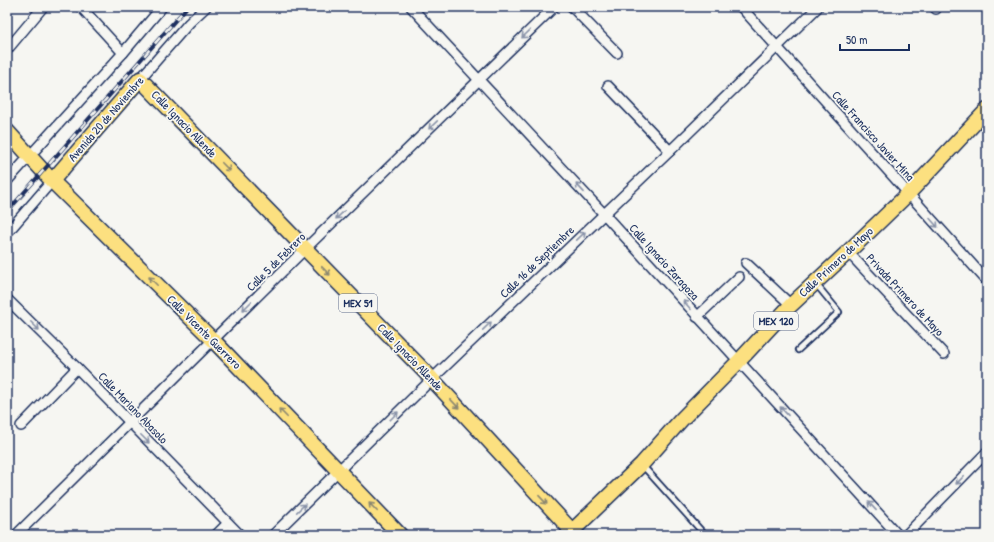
<svg xmlns="http://www.w3.org/2000/svg" width="994" height="542" font-family="'Patrick Hand',sans-serif">
	<style>
		.lines { fill: none; stroke-linecap: round; stroke-linejoin: round }
		.service-casing { stroke: #1b2f5e; stroke-width: 8 }
		.minor-casing { stroke: #1b2f5e; stroke-width: 12 }
		.primary-casing { stroke: #1b2f5e; stroke-width: 17 }
		.service { stroke: #f6f6f2; stroke-width: 4.5 }
		.minor { stroke: #f6f6f2; stroke-width: 9 }
		.primary { stroke: #fce080; stroke-width: 14 }
		.rail-casing { stroke: #1b2f5e; stroke-width: 4 }
		.rail { stroke: #f6f6f2; stroke-width: 2.5; stroke-dasharray: 8; stroke-linecap: butt }
		.oneway { stroke: #8892a8 }
		.oneway2 { stroke: #8c886f }
		.labels { text-anchor: middle; stroke-width: 3.5; stroke-linejoin: round; paint-order: stroke }
		.shield { fill: #f6f6f2; stroke: #5d6b8a; stroke-width: 1 }
		.shield-label { font-size: 11px; font-weight: bold; fill: #1b2f5e }
		.street-label { font-size: 12px; fill: #1b2f5e; stroke: #f6f6f2 }
	</style>
	<rect width="100%" height="100%" fill="#f6f6f2"/>
	<filter id="ink" filterUnits="userSpaceOnUse"><feTurbulence type="fractalNoise" baseFrequency=".025" numOctaves="2"/><feDisplacementMap in="SourceGraphic" scale="8" xChannelSelector="R" yChannelSelector="G"/><feConvolveMatrix kernelMatrix="1 2 1 2 8 2 1 2 1" color-interpolation-filters="sRGB"/></filter>
	<g filter="url(#ink)">
		<g class="lines">
			<defs>
				<g id="service">
					<path d="M798 350 839 312 816 284"/>
					<path d="M643 466 705 535"/>
				</g>
				<g id="minor">
					<path d="M81 7 123 53"/>
					<path d="M411 7 604 214 898 535"/>
					<path d="M572 7 617 53"/>
					<path d="M741 7 987 281"/>
					<path d="M934 7 936 9"/>
					<path d="M7 50 43 7"/>
					<path d="M140 79 189 23 206 7"/>
					<path d="M608 86 670 151"/>
					<path d="M7 181 123 53 162 7"/>
					<path d="M7 233 52 181"/>
					<path d="M848 252 944 354"/>
					<path d="M746 263 791 305"/>
					<path d="M7 299 77 368 240 535"/>
					<path d="M697 317 739 277"/>
					<path d="M21 426 77 368"/>
					<path d="M16 535 305 249 554 7"/>
					<path d="M216 535 228 523"/>
					<path d="M273 535 432 379 670 151 818 7"/>
					<path d="M906 535 987 452"/>
				</g>
				<g id="primary">
					<path d="M7 131 52 181 213 340 400 535"/>
					<path d="M52 181 140 79 432 379 572 531"/>
					<path d="M568 535 642 464 681 420 738 362 791 305 848 252 908 194 987 110"/>
				</g>
			</defs>
			<!-- service casing -->
			<use href="#service" class="service-casing"/>
			<!-- minor casing -->
			<use href="#minor" class="minor-casing"/>
			<!-- primary casing -->
			<use href="#primary" class="primary-casing"/>
			<!-- service -->
			<use href="#service" class="service"/>
			<!-- minor -->
			<use href="#minor" class="minor"/>
			<!-- primary -->
			<use href="#primary" class="primary"/>
			<defs>
				<path id="rail" d="M7 212 187 7"/>
			</defs>
			<!-- rail casing -->
			<use href="#rail" class="rail-casing"/>
			<!-- rail -->
			<use href="#rail" class="rail"/>
		</g>
		<!-- one-way arrows -->
		<defs><path id="oneway-shaft" d="M-6 0H5M1.5-3L5.5 0L1.5 3" fill="none" stroke-width="1.6" stroke-linecap="round" stroke-linejoin="round"/></defs>
		<g class="oneway">
			<use href="#oneway-shaft" transform="translate(526 34) rotate(136)"/>
			<use href="#oneway-shaft" transform="translate(433 125) rotate(136)"/>
			<use href="#oneway-shaft" transform="translate(580 188) rotate(-133)"/>
			<use href="#oneway-shaft" transform="translate(340 215) rotate(136)"/>
			<use href="#oneway-shaft" transform="translate(934 223) rotate(48)"/>
			<use href="#oneway-shaft" transform="translate(581 236) rotate(-44)"/>
			<use href="#oneway-shaft" transform="translate(687 305) rotate(-132)"/>
			<use href="#oneway-shaft" transform="translate(247 306) rotate(135)"/>
			<use href="#oneway-shaft" transform="translate(35 326) rotate(45)"/>
			<use href="#oneway-shaft" transform="translate(487 326) rotate(-44)"/>
			<use href="#oneway-shaft" transform="translate(784 411) rotate(-133)"/>
			<use href="#oneway-shaft" transform="translate(394 416) rotate(-45)"/>
			<use href="#oneway-shaft" transform="translate(145 439) rotate(45)"/>
			<use href="#oneway-shaft" transform="translate(960 480) rotate(134)"/>
			<use href="#oneway-shaft" transform="translate(872 506) rotate(-133)"/>
			<use href="#oneway-shaft" transform="translate(301 508) rotate(-44)"/>
		</g>
		<g class="oneway2">
			<use href="#oneway-shaft" transform="translate(226 167) rotate(46)"/>
			<use href="#oneway-shaft" transform="translate(326 271) rotate(46)"/>
			<use href="#oneway-shaft" transform="translate(153 281) rotate(-135)"/>
			<use href="#oneway-shaft" transform="translate(455 404) rotate(47)"/>
			<use href="#oneway-shaft" transform="translate(283 413) rotate(-134)"/>
			<use href="#oneway-shaft" transform="translate(543 500) rotate(47)"/>
			<use href="#oneway-shaft" transform="translate(373 507) rotate(-134)"/>
		</g>
	</g>
	<g class="labels">
		<!-- shield labels -->
		<g class="shield">
			<rect x="339" y="294" width="38" height="18" rx="3"/>
			<rect x="754" y="312" width="44" height="18" rx="3"/>
		</g>
		<g class="shield-label">
			<text x="358" y="307">MEX 51</text>
			<text x="776" y="325">MEX 120</text>
		</g>
		<!-- street labels -->
		<g class="street-label">
			<text transform="translate(106 119) rotate(-49)" y="4">Avenida 20 de Noviembre</text>
			<text transform="translate(184 124) rotate(46)" y="4">Calle Ignacio Allende</text>
			<text transform="translate(873 136) rotate(48)" y="4">Calle Francisco Javier Mina</text>
			<text transform="translate(276 262) rotate(-45)" y="4">Calle 5 de Febrero</text>
			<text transform="translate(537 262) rotate(-44)" y="4">Calle 16 de Septiembre</text>
			<text transform="translate(664 262) rotate(48)" y="4">Calle Ignacio Zaragoza</text>
			<text transform="translate(836 262) rotate(-43)" y="4">Calle Primero de Mayo</text>
			<text transform="translate(905 295) rotate(47)" y="4">Privada Primero de Mayo</text>
			<text transform="translate(204 332) rotate(45)" y="4">Calle Vicente Guerrero</text>
			<text transform="translate(410 357) rotate(46)" y="4">Calle Ignacio Allende</text>
			<text transform="translate(133 408) rotate(46)" y="4">Calle Mariano Abasolo</text>
		</g>
	</g>
	<!-- margin -->
	<rect width="994" height="542" fill="none" stroke="#f6f6f2" stroke-width="24"/>
	<rect x="12" y="12" width="970" height="518" fill="none" stroke="#1b2f5e" stroke-width="1.5" filter="url(#ink)"/>
	<!-- scale -->
	<path d="M840 44v6h69v-6" fill="none" stroke="#1b2f5e" stroke-width="2"/>
	<text x="846" y="44" font-size="12" fill="#1b2f5e" stroke="#f6f6f2" stroke-width="3" paint-order="stroke">50 m</text>
</svg>
